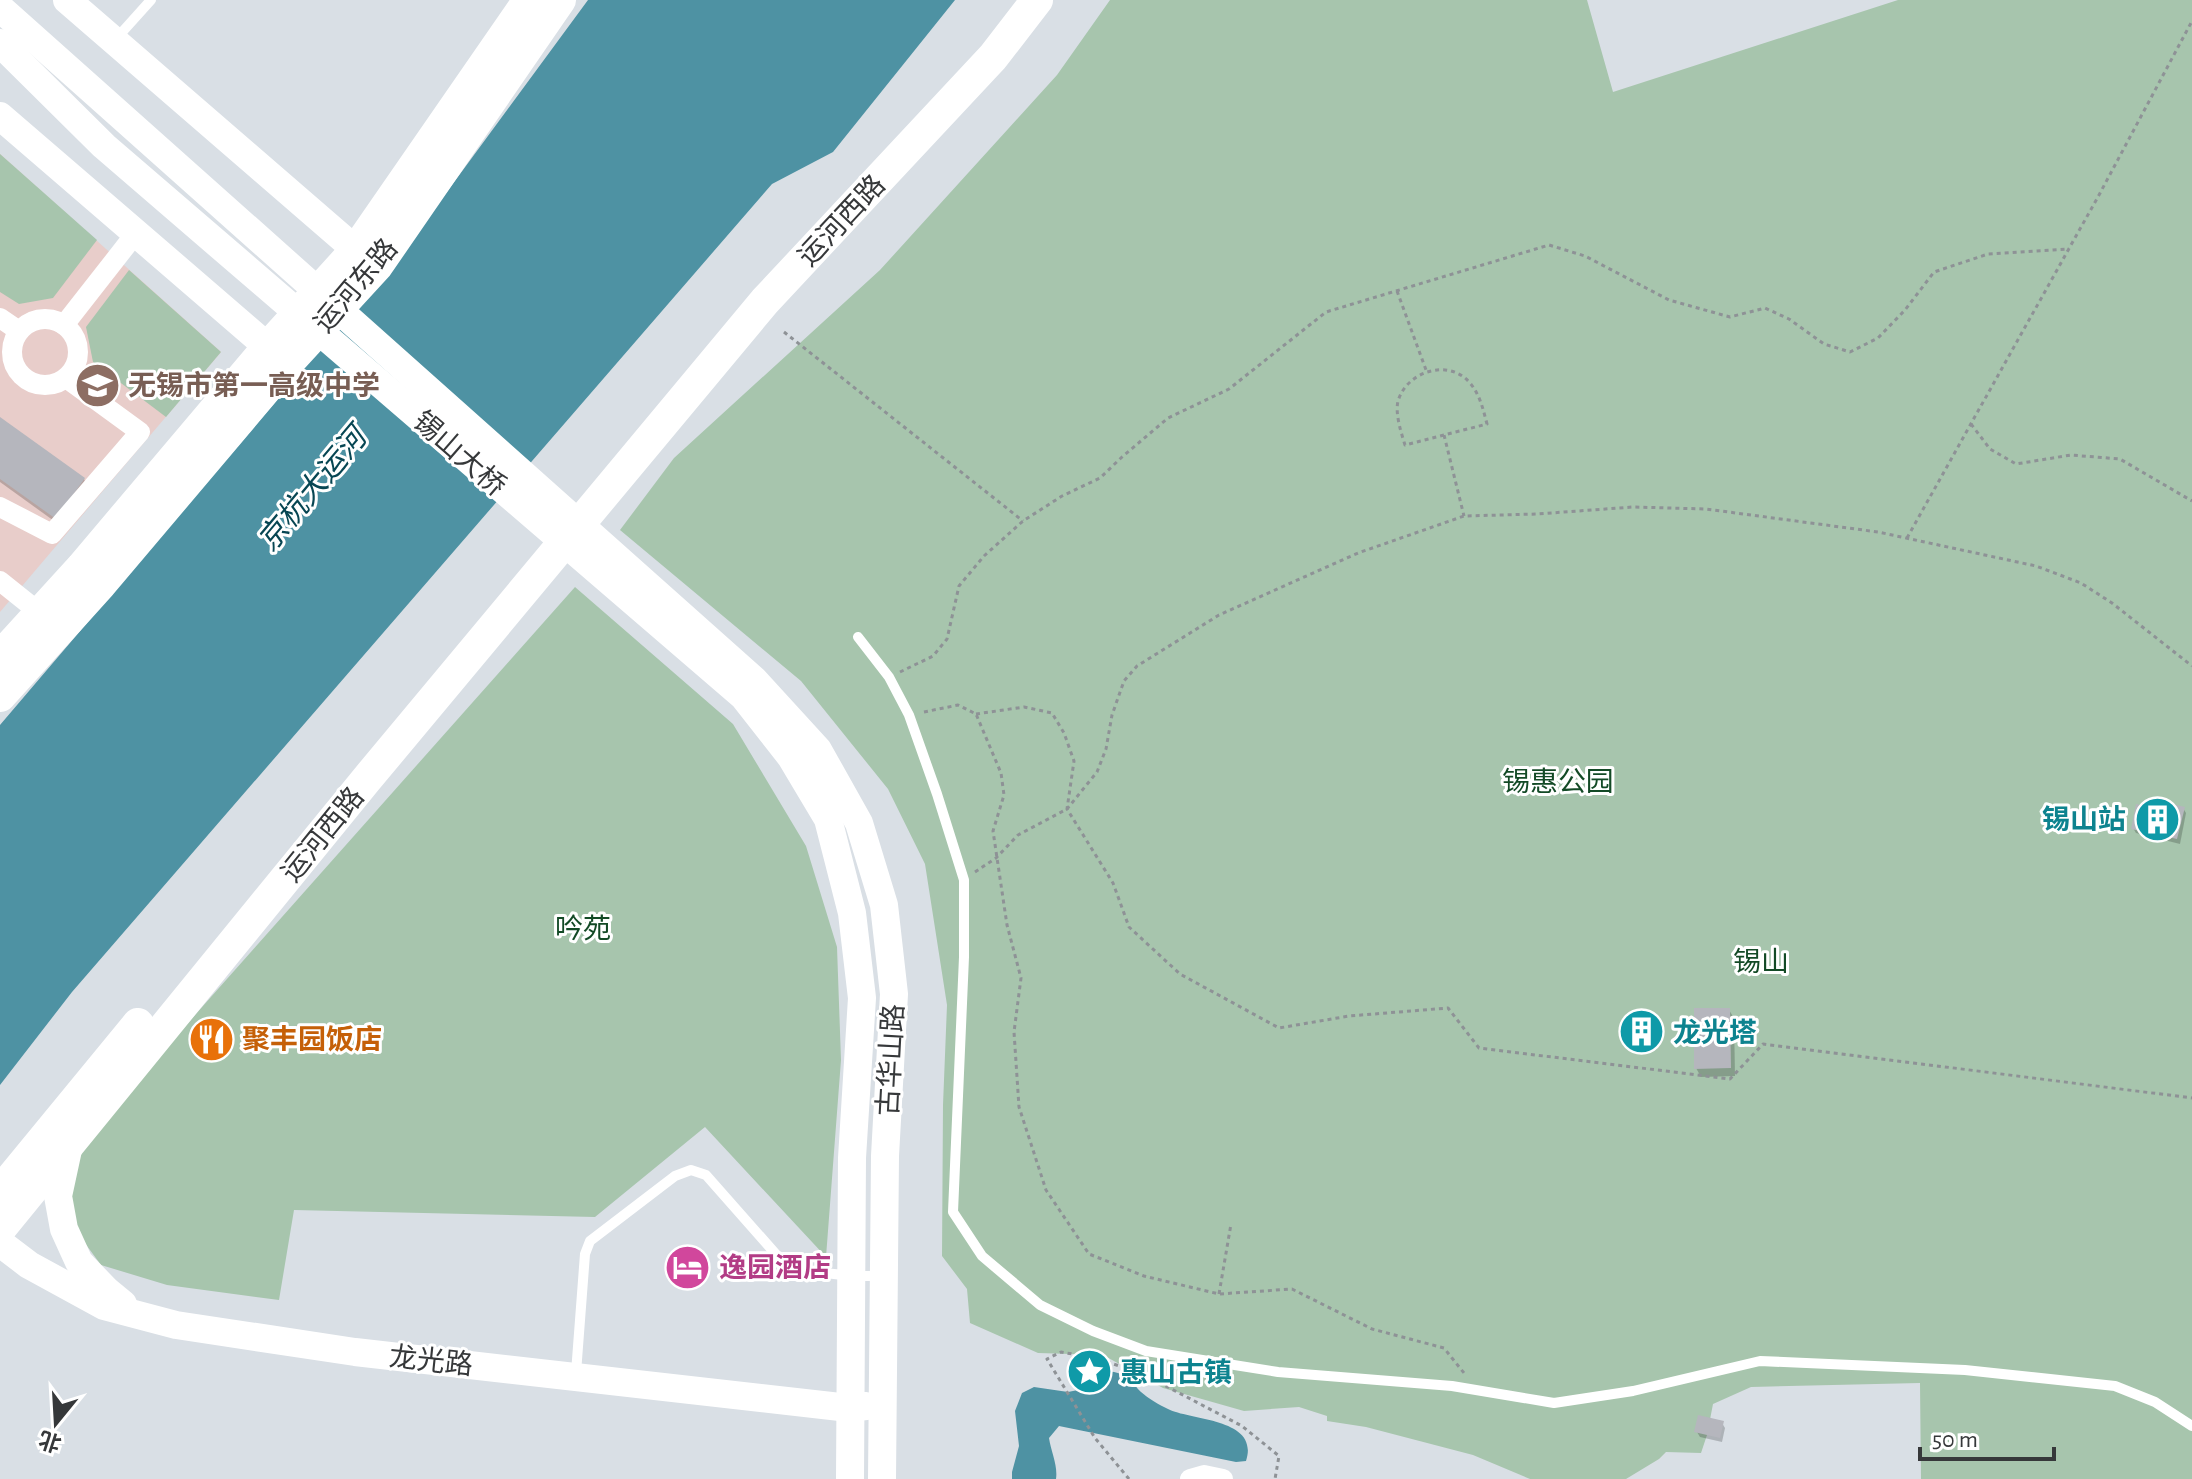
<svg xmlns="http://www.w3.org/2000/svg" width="2192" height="1479" font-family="'Alegreya Sans','Noto Sans SC',sans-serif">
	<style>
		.education { fill: #e8cdca }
		.green { fill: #a7c5ad }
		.water { fill: #4e92a3 }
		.shadow { fill: #0003 }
		.building { fill: #b5b6bd }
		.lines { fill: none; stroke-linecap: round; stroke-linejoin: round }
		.path { stroke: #8e9296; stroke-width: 3; stroke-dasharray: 4 4; stroke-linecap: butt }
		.lane { stroke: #fff; stroke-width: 10 }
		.street { stroke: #fff; stroke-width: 20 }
		.secondary { stroke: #fff; stroke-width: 28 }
		.primary { stroke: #fff; stroke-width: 32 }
		.labels { text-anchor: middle; stroke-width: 6; stroke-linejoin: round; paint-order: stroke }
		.street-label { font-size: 28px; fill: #36383a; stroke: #fff }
		.education-label { font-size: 28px; font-weight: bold; fill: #785e54; stroke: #fff; text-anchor: start }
		.park-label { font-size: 28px; fill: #134a26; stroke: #fff }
		.culture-label { font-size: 28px; font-weight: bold; fill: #0d838f; stroke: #fff; text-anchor: start }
		.food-label { font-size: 28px; font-weight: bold; fill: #c56008; stroke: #fff; text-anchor: start }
		.hotel-label { font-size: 28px; font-weight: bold; fill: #b23c85; stroke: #fff; text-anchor: start }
		.water-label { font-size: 30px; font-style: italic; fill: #074653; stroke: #fff }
	</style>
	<rect width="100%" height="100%" fill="#d9dfe5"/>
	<!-- education -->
	<path class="education" d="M0 154 221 352 0 612Z"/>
	<!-- green -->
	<g class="green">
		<path d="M1110 0H1587L1613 92 1898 0H2192V1479H1921L1920 1383 1751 1387 1713 1404 1707 1435 1701 1453 1666 1452 1659 1459 1626 1479H1530L1473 1455 1366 1427 1327 1421V1416L1299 1407 1244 1411 1163 1388 1103 1355 1038 1353 970 1323 967 1289 942 1256 943 1105 947 1005 925 864 888 789 801 681 620 530 674 458 880 270 1057 75Z"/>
		<path d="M0 154 97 240 53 298 19 304 0 292Z"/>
		<path d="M129 270 221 352 166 417 93 362 86 327Z"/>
		<path d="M575 587 733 724 806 846 837 947 841 1060 826 1257 705 1127 595 1217 294 1210 279 1300 167 1285 101 1265 76 1231 65 1188 76 1149Z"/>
	</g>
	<!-- water -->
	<g class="water">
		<path d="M588 0H955L833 152 772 184 72 992 0 1085V725L399 257Z"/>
		<path d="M1091 1371C1103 1371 1118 1370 1128 1378 1133 1381 1136 1388 1141 1392 1148 1398 1159 1405 1168 1409 1192 1421 1260 1418 1246 1461L1236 1462 1059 1426 1049 1438C1051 1452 1058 1465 1056 1479H1012V1472L1019 1446 1015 1411 1022 1393 1034 1387 1068 1392 1083 1389 1085 1379Z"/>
	</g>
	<!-- shadow -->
	<g class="shadow">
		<path d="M0 419 84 479 88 487 61 526 0 482Z"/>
		<path d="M2183 808 2186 813 2180 844 2136 833 2133 828 2164 812Z"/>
		<path d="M1729 1010 1734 1018 1735 1076 1701 1077 1696 1068Z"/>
		<path d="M1642 1021 1650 1024 1657 1038 1654 1045 1647 1049 1639 1046 1632 1032 1634 1024Z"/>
		<path d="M1722 1423 1725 1428 1722 1442 1700 1437 1697 1432Z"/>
	</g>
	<!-- building -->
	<g class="building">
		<path d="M0 417 85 478 56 519 0 479Z"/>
		<path d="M2164 802 2185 807 2177 839 2131 829 2136 804 2162 810Z"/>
		<path d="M1694 1008H1730L1731 1068 1694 1069Z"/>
		<circle cx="1642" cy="1032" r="12"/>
		<path d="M1698 1415 1724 1421 1720 1438 1694 1432Z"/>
	</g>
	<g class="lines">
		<!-- path -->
		<g class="path">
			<path d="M1397 291 1426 370"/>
			<path d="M784 332 1023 521"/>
			<path d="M1971 424 1990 449 2016 464 2071 455 2120 459 2192 501"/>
			<path d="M1444 435 1405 445C1401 432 1395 414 1398 401 1407 371 1449 358 1470 383 1480 395 1483 409 1487 424L1444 435 1464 516"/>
			<path d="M1907 538 2099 195 2192 21"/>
			<path d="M900 672 933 656 947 639 959 586 984 556 1023 521 1062 496 1100 478 1122 457 1168 418 1229 389 1326 312 1549 245 1585 256 1669 300 1730 317 1765 308 1789 319 1824 344 1850 352 1878 338 1905 310 1934 272 1988 254 2069 249"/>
			<path d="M924 712 958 705 976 714 1001 773 1004 795 993 831 1007 925 1021 978 1014 1032 1019 1107 1046 1190 1089 1254 1144 1276 1219 1294 1292 1289 1372 1329 1444 1348 1464 1373"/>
			<path d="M976 714 1024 707 1052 713 1064 733 1074 761 1067 809 1113 883 1129 927 1180 974 1279 1028 1349 1016 1448 1008 1479 1048 1730 1079 1763 1044 2192 1098"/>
			<path d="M975 872 996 858 1018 835 1067 809 1097 772 1106 749 1112 715 1124 681 1137 666 1219 615 1358 553 1464 516 1537 514 1633 507 1706 509 1878 532 2036 566 2081 583 2112 603 2192 666"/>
			<path d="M1219 1294 1231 1224"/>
			<path d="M1129 1479 1095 1438 1047 1359 1061 1352 1095 1358 1141 1373 1242 1426 1279 1456 1275 1479"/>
		</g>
		<!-- lane -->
		<g class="lane">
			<path d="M115 40 151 0"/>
			<path d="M858 637 889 677 909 715 937 794 964 880V957L953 1212 982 1256 1040 1305 1093 1331 1146 1351 1278 1372 1452 1386 1554 1403 1633 1391 1760 1361 1965 1370 2115 1386 2155 1402 2192 1426"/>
			<path d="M576 1373 585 1254 590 1241 675 1176 691 1170 706 1175 789 1269 852 1276H882"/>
		</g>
		<!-- street -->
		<g class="street">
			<path d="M0 318 19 331"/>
			<circle cx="45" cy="352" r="33"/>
			<path d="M64 325 136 233"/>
			<path d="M0 507 52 534 140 432 66 378"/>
			<path d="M0 581 40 613"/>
			<path d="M1190 1479 1204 1475 1223 1479"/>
		</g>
		<!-- secondary -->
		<g class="secondary">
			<path d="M67 0 356 250"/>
			<path d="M0 8 754 680 818 750 859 823 884 905 894 994 885 1156 882 1479"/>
			<path d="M0 43 104 146 744 697 791 757 828 819 852 913 862 998 852 1158 850 1479"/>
			<path d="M0 116 268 347"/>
			<path d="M69 1145 58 1196 64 1229 79 1262 106 1290 123 1304"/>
			<path d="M0 1243 29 1265 104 1306 176 1325 355 1352 849 1408 866 1406"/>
		</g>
		<!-- primary -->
		<g class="primary">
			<path d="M0 657 82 567 268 347 356 250 529 0"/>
			<path d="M0 696 101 584 287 364 377 266 560 0"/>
			<path d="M0 1192 138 1024"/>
			<path d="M0 1229 366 780 765 301 993 57 1037 0"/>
		</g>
	</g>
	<!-- icons -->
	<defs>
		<symbol id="school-disc" viewBox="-11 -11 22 22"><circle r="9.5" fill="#8d6e63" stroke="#fff"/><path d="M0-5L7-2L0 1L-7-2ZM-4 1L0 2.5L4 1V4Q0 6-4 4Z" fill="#fff"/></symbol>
		<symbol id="building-disc" viewBox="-11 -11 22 22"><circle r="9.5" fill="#0f9aa8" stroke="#fff"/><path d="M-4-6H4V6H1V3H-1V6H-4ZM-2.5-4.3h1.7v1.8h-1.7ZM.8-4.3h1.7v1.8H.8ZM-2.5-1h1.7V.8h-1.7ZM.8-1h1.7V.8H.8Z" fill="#fff"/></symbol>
		<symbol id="restaurant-disc" viewBox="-11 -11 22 22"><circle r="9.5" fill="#e8710a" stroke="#fff"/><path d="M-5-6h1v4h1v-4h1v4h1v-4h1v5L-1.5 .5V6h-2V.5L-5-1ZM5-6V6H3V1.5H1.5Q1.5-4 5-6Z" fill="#fff"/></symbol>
		<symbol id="hotel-disc" viewBox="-11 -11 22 22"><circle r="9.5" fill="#d1479c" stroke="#fff"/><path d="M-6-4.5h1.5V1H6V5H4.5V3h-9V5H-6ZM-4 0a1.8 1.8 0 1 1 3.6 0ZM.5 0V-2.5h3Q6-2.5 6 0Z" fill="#fff"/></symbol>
		<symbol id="sight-disc" viewBox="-11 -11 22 22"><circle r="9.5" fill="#0f9aa8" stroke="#fff"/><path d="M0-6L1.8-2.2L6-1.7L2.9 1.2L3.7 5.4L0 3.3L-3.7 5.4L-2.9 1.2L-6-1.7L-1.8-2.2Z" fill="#fff"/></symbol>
	</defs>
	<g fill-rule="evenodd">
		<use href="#school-disc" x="72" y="360" width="51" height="51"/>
		<use href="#building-disc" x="2132" y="794" width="51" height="51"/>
		<use href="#building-disc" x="1616" y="1006" width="51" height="51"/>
		<use href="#restaurant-disc" x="186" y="1014" width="51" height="51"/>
		<use href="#hotel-disc" x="662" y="1242" width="51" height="51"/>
		<use href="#sight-disc" x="1064" y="1346" width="51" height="51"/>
	</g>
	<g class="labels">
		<!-- street labels -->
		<g class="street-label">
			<text transform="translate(841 220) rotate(-47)" y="10">运河西路</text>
			<text transform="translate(355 285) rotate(-50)" y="10">运河东路</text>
			<text transform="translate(460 453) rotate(41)" y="10">锡山大桥</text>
			<text transform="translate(322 834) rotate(-51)" y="10">运河西路</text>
			<text transform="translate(890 1060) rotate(-87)" y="10">古华山路</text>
			<text transform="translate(431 1360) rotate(6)" y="10">龙光路</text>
		</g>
		<!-- education labels -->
		<g class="education-label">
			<text x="128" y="395">无锡市第一高级中学</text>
		</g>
		<!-- park labels -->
		<g class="park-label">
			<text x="1558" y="791">锡惠公园</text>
			<text x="583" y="938">吟苑</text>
			<text x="1761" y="971">锡山</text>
		</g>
		<!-- culture labels -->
		<g class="culture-label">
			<text x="2126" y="829" text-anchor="end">锡山站</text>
			<text x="1673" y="1042">龙光塔</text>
			<text x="1120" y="1382">惠山古镇</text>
		</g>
		<!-- food labels -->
		<g class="food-label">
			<text x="242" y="1049">聚丰园饭店</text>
		</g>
		<!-- hotel labels -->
		<g class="hotel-label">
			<text x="719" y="1277">逸园酒店</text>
		</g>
		<!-- water labels -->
		<g class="water-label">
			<text transform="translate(312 489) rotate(-50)" y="10">京杭大运河</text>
		</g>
	</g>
	<!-- north arrow -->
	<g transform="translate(56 1423) rotate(198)" stroke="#ffffff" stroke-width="6" paint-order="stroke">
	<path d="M0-6L14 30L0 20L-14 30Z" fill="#36383a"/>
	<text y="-12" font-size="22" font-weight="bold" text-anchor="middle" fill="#36383a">北</text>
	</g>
	<!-- scale -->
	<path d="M1920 1447v12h134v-12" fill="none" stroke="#36383a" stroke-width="4"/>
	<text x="1932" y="1447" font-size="24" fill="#36383a" stroke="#ffffff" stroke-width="6" paint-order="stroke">50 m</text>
</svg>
